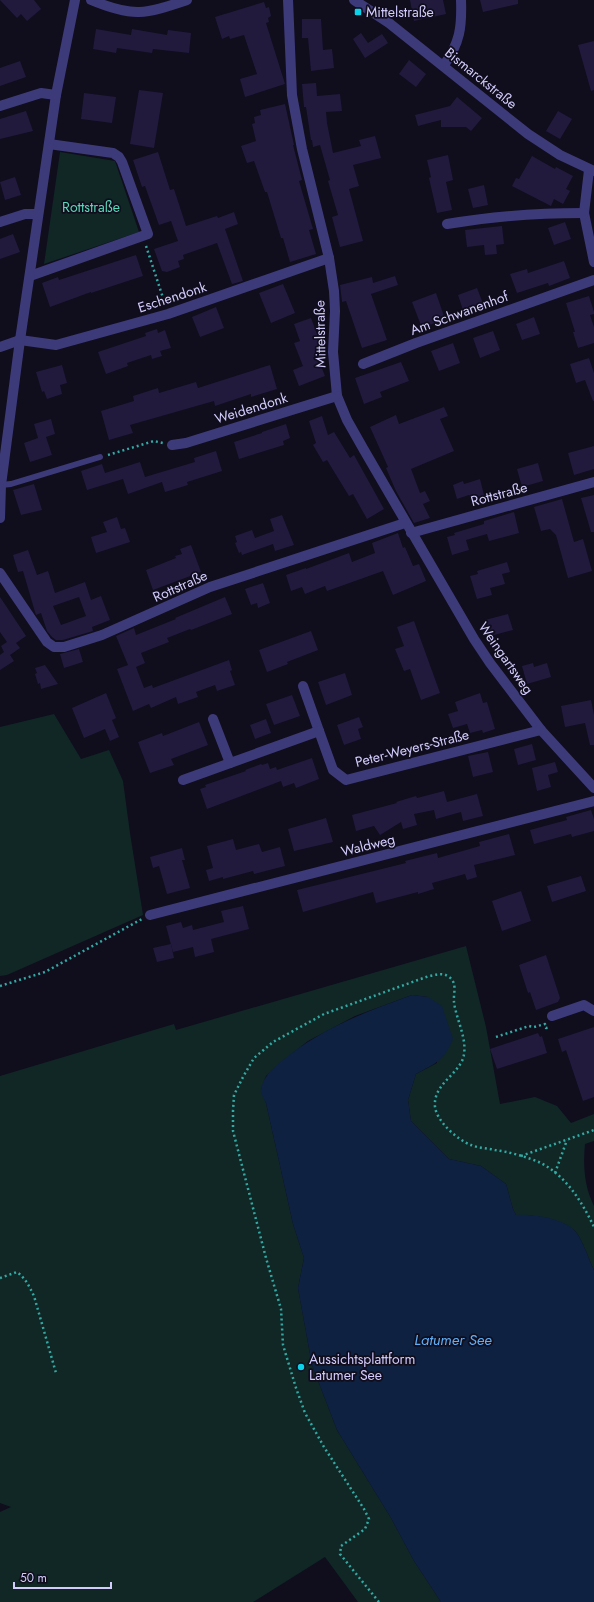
<svg xmlns="http://www.w3.org/2000/svg" width="594" height="1602" font-family="Jost,sans-serif">
	<style>
		.green { fill: #102726 }
		.water { fill: #0e2140 }
		.building { fill: #211a3d; fill-rule: evenodd }
		.lines { fill: none; stroke-linecap: round; stroke-linejoin: round }
		.path { stroke: #33a9a3; stroke-width: 2.5; stroke-dasharray: 2 3; stroke-linecap: butt }
		.service { stroke: #3d3a7a; stroke-width: 6 }
		.minor { stroke: #3d3a7a; stroke-width: 10 }
		.tertiary { stroke: #3d3a7a; stroke-width: 10 }
		.poi-dot { fill: #0bd1e9; stroke: #100d1d; stroke-width: 1.5 }
		.labels { text-anchor: middle; stroke-width: 3.5; stroke-linejoin: round; paint-order: stroke }
		.poi-label { font-size: 14px; fill: #d2ccfc; stroke: #100d1d; text-anchor: start }
		.street-label { font-size: 14px; fill: #d2ccfc; stroke: #100d1d }
		.park-label { font-size: 14px; fill: #5cd8ba; stroke: #100d1d }
		.water-label { font-size: 15px; font-style: italic; fill: #5faff7; stroke: #100d1d }
	</style>
	<rect width="100%" height="100%" fill="#100d1d"/>
	<!-- green -->
	<g class="green">
		<path d="M60 152 115 161 139 232 44 264Z"/>
		<path d="M54 714 81 759 109 750 123 781 130 833 143 915 7 975 0 976V727Z"/>
		<path d="M466 946 486 1027 500 1104 535 1097 557 1106 571 1123 594 1114V1141L585 1144C583 1165 584 1186 594 1206V1270C589 1260 582 1238 575 1231 564 1219 532 1214 516 1215L513 1209 506 1184 481 1166 449 1159 411 1121 408 1100 416 1074 437 1063 428 997 412 995 355 1016 308 1041 279 1064 266 1076 261 1090 266 1103 293 1224 304 1258 298 1288 312 1365 337 1430 391 1518 414 1561 441 1602H358L325 1557 253 1602H0V1512L11 1507 0 1503V1076L174 1024 176 1030Z"/>
	</g>
	<!-- water -->
	<path class="water" d="M412 995 428 997 442 1006 453 1039C444 1061 436 1063 416 1074L408 1100 411 1121 449 1159 481 1166 506 1184 513 1209 516 1215C532 1214 563 1218 575 1231 582 1238 589 1260 594 1270V1602H441L414 1561 391 1518 337 1430 312 1365 298 1288 304 1258 293 1224 266 1103C264 1099 260 1093 261 1089 264 1074 277 1065 288 1056 327 1026 366 1012 412 995Z"/>
	<!-- building -->
	<g class="building">
		<path d="M0 0H34L41 9 27 21 21 14 17 18Z"/>
		<path d="M410 0H443L446 14 414 21Z"/>
		<path d="M480 0H518V4L483 12Z"/>
		<path d="M264 2 266 8 269 7 271 16 268 18 269 22 266 23 285 84 245 97 240 79 257 74 244 35 230 39 229 36 222 39 215 17Z"/>
		<path d="M302 19H321L323 50 332 49 334 68 311 71 308 38H302Z"/>
		<path d="M96 29 131 35 132 29 167 35 168 30 191 33 189 53 153 49 152 53 117 48 116 53 93 49Z"/>
		<path d="M361 33 368 43 382 34 388 43 365 58 353 39Z"/>
		<path d="M594 41V90L591 91 578 45Z"/>
		<path d="M409 60 426 74 416 87 399 74Z"/>
		<path d="M20 61 26 77 0 86V68Z"/>
		<path d="M316 83 317 96 340 94 342 111 326 112 327 123 333 153 361 146 359 140 375 136 381 158 353 165 359 186 349 189 363 241 340 247 332 217 338 215 328 181 330 180 320 145 313 147 312 140H311L306 107H304L302 84Z"/>
		<path d="M139 90 163 93 154 148 130 144Z"/>
		<path d="M84 93 116 97 112 123 81 119Z"/>
		<path d="M457 97 482 118 471 131 466 127H441V120L418 126 415 115 450 106Z"/>
		<path d="M285 104 294 145H293L302 180 299 181 313 229 309 230 316 254 290 262 283 238H281L267 192H265L254 161 247 163 241 146 256 141 252 124 255 123 254 117 261 115 260 110Z"/>
		<path d="M26 111 33 131 0 139V119Z"/>
		<path d="M558 111 572 119 560 139 546 131Z"/>
		<path d="M158 152 170 190 174 189 186 226 217 216 218 218 234 212 238 224 225 229 243 281 232 284 217 243 183 255 184 259 178 261 180 267 167 272 162 271 154 249 178 241 171 221 159 225 145 186 142 187 133 160Z"/>
		<path d="M448 155 453 180 446 182 452 210 437 213 429 178 431 177 427 160Z"/>
		<path d="M532 156 555 169 556 167 573 176 566 189 570 191 563 204 554 199 551 206 512 186 516 178 519 179Z"/>
		<path d="M15 177 21 195 5 200 0 182Z"/>
		<path d="M484 185 488 205 473 208 468 189Z"/>
		<path d="M565 222 571 239 554 245 548 228Z"/>
		<path d="M502 226 504 244 496 245 497 254 485 255 484 245 467 247 465 230Z"/>
		<path d="M13 234 20 252 0 259V239Z"/>
		<path d="M136 255 143 276 91 293V292L50 307 42 283 58 277 59 280Z"/>
		<path d="M564 261 570 278 549 286 548 283 517 293 510 274 527 269 528 273Z"/>
		<path d="M395 276 398 285 371 294 387 340 362 348 346 301 342 302 340 285 372 277 373 283Z"/>
		<path d="M283 284 295 313 271 323 259 293Z"/>
		<path d="M477 288 484 306 464 313 458 295Z"/>
		<path d="M436 293 445 319 422 328 412 302Z"/>
		<path d="M589 296 594 312V314L590 315 594 327V343L578 348 573 332H575L566 303Z"/>
		<path d="M216 307 224 328 200 337 192 317Z"/>
		<path d="M534 317 540 334 522 340 516 324Z"/>
		<path d="M311 318 322 347 315 351 325 376 299 386 293 370 303 366 294 343 300 341 294 324Z"/>
		<path d="M157 329 158 333 165 330 171 348 160 351 162 356 152 359 151 355 127 363 128 366 106 374 98 352 146 336 145 333Z"/>
		<path d="M493 331 500 350 480 358 473 338Z"/>
		<path d="M453 343 460 363 439 371 431 351Z"/>
		<path d="M589 358 594 373V401H593L585 380 576 383 570 364Z"/>
		<path d="M401 362 409 381 380 392 382 397 364 404 355 378Z"/>
		<path d="M62 365 67 383 60 385 62 394 47 399 44 391 42 392 36 372Z"/>
		<path d="M270 365 277 389 251 397V394L215 406 214 401 130 425 133 433 109 440 101 411 134 401 133 396 158 388 159 393 196 382 198 388Z"/>
		<path d="M444 407 448 416 440 419 454 451 411 469 420 493 425 491 430 501 423 504 430 518 414 523 396 491 386 468 388 467 370 427 396 415 399 424Z"/>
		<path d="M322 416 328 435 334 432 350 458 354 455 384 509 367 519 353 494 349 496 327 460 323 462 313 445 316 443 309 421Z"/>
		<path d="M51 419 55 434 46 437 52 455 30 462 24 443 38 438 34 424Z"/>
		<path d="M286 424 290 438 283 441 284 445 239 459 234 442 262 433V432Z"/>
		<path d="M594 446V469L574 475 568 453Z"/>
		<path d="M216 451 222 471 187 482 188 485 165 492 162 482 128 494 123 479 87 490 81 471 102 464 105 473 140 462 145 477 195 462 194 458Z"/>
		<path d="M538 463 543 481 522 487 517 469Z"/>
		<path d="M480 479 486 503 472 506 469 495 457 499 453 485 463 481 464 484Z"/>
		<path d="M34 484 42 510 21 515 13 490Z"/>
		<path d="M594 495V532H591L581 498Z"/>
		<path d="M562 499 574 542 583 539 592 571 568 578 556 535 550 529 541 531 534 507Z"/>
		<path d="M514 512 519 533 489 541 487 534 466 540 469 550 452 555 447 537 455 535 454 533 484 524V521Z"/>
		<path d="M282 515 294 545 275 551 273 544 242 555 241 552 239 553 235 543 237 542 235 536 252 530 255 538 274 531 270 519Z"/>
		<path d="M117 517 121 529 125 528 130 542 96 553 91 537 107 532 103 522Z"/>
		<path d="M398 533 403 548 405 547 413 566 419 564 426 581 393 595 383 571 327 591 325 586 305 594 302 587 291 591 286 575 306 568V569L349 553 352 562 375 553 372 543Z"/>
		<path d="M191 545 201 572 153 590 146 570 176 558 175 556 182 554 180 549Z"/>
		<path d="M28 550 37 575 48 571 55 593 85 582 91 600 101 596 110 620 92 627 93 631 63 640H56L52 637 47 631 41 613 36 615 35 612 23 571 18 572 13 555ZM79 597 86 616 61 625 53 606Z"/>
		<path d="M507 562 510 572 502 574 505 584 490 588 492 595 477 599 470 576 478 574 477 571Z"/>
		<path d="M263 583 270 603 258 608 257 603 251 605 245 589Z"/>
		<path d="M0 597 26 636 16 643 20 648 10 655 14 661 0 670V655L4 652 1 646 7 642 0 632Z"/>
		<path d="M225 597 232 614 191 630 190 629 167 638 169 642 141 653 145 663 136 667 144 688 152 685 153 688 229 660 232 670 230 671 235 685 217 691 215 685 196 692 198 697 178 704 176 697 151 708 149 704 133 711 117 669 128 665 116 636 134 628 136 635 176 619 175 618Z"/>
		<path d="M508 614 513 630 490 636 485 620Z"/>
		<path d="M414 621 440 693 421 700 410 669 404 671 395 649 404 646 397 627Z"/>
		<path d="M311 631 318 650 287 662 288 664 267 672 259 650Z"/>
		<path d="M79 649 83 662 64 668 60 654Z"/>
		<path d="M533 663 534 667 547 663 551 677 527 684 522 666Z"/>
		<path d="M45 665 58 684 41 689 40 683 38 684 35 674 37 673 35 668Z"/>
		<path d="M345 673 352 695 326 705 318 682Z"/>
		<path d="M106 693 116 718 112 720 119 737 110 741 105 729 84 738 72 708Z"/>
		<path d="M480 693 483 703 487 702 495 729 483 733 482 730 470 733 467 724 453 728 448 714 458 711 455 702Z"/>
		<path d="M292 695 300 716 274 725 266 704Z"/>
		<path d="M591 700 594 715V745H590L585 723 565 727 561 706Z"/>
		<path d="M359 717 363 727 358 729 361 739 344 745 337 725Z"/>
		<path d="M266 719 271 733 255 739 250 725Z"/>
		<path d="M199 722 208 745 171 759 174 765 150 773 138 742 162 733 163 736Z"/>
		<path d="M532 744 536 760 518 765 514 749Z"/>
		<path d="M488 752 493 772 473 777 468 756Z"/>
		<path d="M312 758 319 779 296 788 294 783 283 787 281 781 207 809 200 789 206 787 205 785 246 771 245 770 261 764 262 765 268 763 270 769 276 767 277 770Z"/>
		<path d="M555 762 558 772 548 775 551 787 537 791 532 768Z"/>
		<path d="M444 791 447 802 477 794 483 816 463 821 461 812 436 819 434 810 414 814 417 825 403 829 401 822 380 835 374 826 356 831 352 815 397 803 396 802 416 796 417 798Z"/>
		<path d="M591 810 594 819V831L572 837 571 834 534 844 530 830 567 820 566 817Z"/>
		<path d="M326 818 333 842 294 851 288 829Z"/>
		<path d="M509 834 515 855 474 865 477 877 467 880 465 874 432 883 434 889 418 894V892L376 903 373 892 303 912 297 890 406 863 405 861 437 853 438 858 480 846 479 842Z"/>
		<path d="M233 839 236 850 259 844 262 852 280 847 285 866 254 874 253 871 223 879V877L209 881 206 870 213 868 207 846Z"/>
		<path d="M182 848 185 860H182L190 888 167 894 159 866 153 868 150 857Z"/>
		<path d="M581 876 586 891 552 902 547 886Z"/>
		<path d="M521 891 531 921 502 931 492 901Z"/>
		<path d="M243 906 249 929 211 939 214 952 195 957 193 947 173 952 166 926 181 922 183 928 192 925 193 930 224 922 221 911Z"/>
		<path d="M171 944 174 958 157 962 153 948Z"/>
		<path d="M546 955 560 998 558 1002 536 1010 530 992 528 993 519 965Z"/>
		<path d="M594 1027V1097L583 1101 566 1050 562 1052 558 1039Z"/>
		<path d="M538 1033 540 1037 542 1036 547 1053 497 1069 490 1049Z"/>
	</g>
	<g class="lines">
		<!-- path -->
		<g class="path">
			<path d="M146 246 165 304"/>
			<path d="M108 455 154 441 163 443"/>
			<path d="M0 986 45 972 142 919"/>
			<path d="M496 1037 529 1026 534 1027 545 1024 546 1028 550 1027"/>
			<path d="M521 1156 594 1130"/>
			<path d="M555 1173 567 1140"/>
			<path d="M0 1278 17 1272C26 1279 29 1286 34 1296L56 1373"/>
			<path d="M379 1602 340 1554 341 1546 365 1529 369 1519 364 1509 324 1447 305 1413 296 1388 283 1345 281 1309 266 1258 233 1131V1111L234 1095 243 1077 254 1058 273 1042 324 1014 429 976C436 975 443 972 449 977 458 983 453 994 454 1002 456 1020 470 1043 462 1061 454 1077 433 1086 435 1107 437 1122 458 1140 471 1145 478 1148 487 1148 495 1150 510 1152 527 1157 541 1163 567 1177 582 1202 594 1227"/>
		</g>
		<!-- service -->
		<path class="service" d="M1 485 11 484 100 457"/>
		<!-- minor -->
		<g class="minor">
			<path d="M288 0 292 95 302 149 329 258 334 291 335 311 333 352 337 396 347 420 364 450 474 639 490 663 541 730 594 788"/>
			<path d="M444 65C460 43 462 27 461 0"/>
			<path d="M0 106 41 93 56 95"/>
			<path d="M589 170 584 213 594 262"/>
			<path d="M0 222 25 214H38"/>
			<path d="M447 224C493 216 537 213 584 213"/>
			<path d="M30 276 148 234 122 162 119 157 113 153 49 144"/>
			<path d="M0 347 20 340 56 345 168 314 329 258"/>
			<path d="M363 364 416 343 594 280"/>
			<path d="M172 445 186 443 337 396"/>
			<path d="M0 518 1 485 20 340 56 95 75 0"/>
			<path d="M411 533 594 482"/>
			<path d="M0 573 47 642 54 647H64L102 635 210 587 405 523"/>
			<path d="M303 686 319 731"/>
			<path d="M213 719 230 763"/>
			<path d="M183 780 319 731 333 770 346 780 541 730"/>
			<path d="M150 915 594 801"/>
			<path d="M552 1016 584 1005 594 1011"/>
		</g>
		<!-- tertiary -->
		<g class="tertiary">
			<path d="M91 0C134 18 145 14 187 0"/>
			<path d="M354 0 389 23 528 134 560 155 594 171"/>
		</g>
	</g>
	<!-- markers -->
	<g class="poi-dot">
		<rect x="354" y="8" width="8" height="8" rx="2"/>
		<circle cx="301" cy="1367" r="4"/>
	</g>
	<g class="labels">
		<!-- poi labels -->
		<g class="poi-label">
			<text x="366" y="17">Mittelstraße</text>
			<text x="309" y="1364">Aussichtsplattform<tspan x="309" dy="16">Latumer See</tspan></text>
		</g>
		<!-- street labels -->
		<g class="street-label">
			<text transform="translate(481 78) rotate(39)" y="5">Bismarckstraße</text>
			<text transform="translate(172 297) rotate(-18)" y="5">Eschendonk</text>
			<text transform="translate(459 313) rotate(-20)" y="5">Am Schwanenhof</text>
			<text transform="translate(320 334) rotate(-91)" y="5">Mittelstraße</text>
			<text transform="translate(251 408) rotate(-17)" y="5">Weidendonk</text>
			<text transform="translate(499 494) rotate(-15)" y="5">Rottstraße</text>
			<text transform="translate(180 586) rotate(-24)" y="5">Rottstraße</text>
			<text transform="translate(506 658) rotate(55)" y="5">Weingartsweg</text>
			<text transform="translate(412 748) rotate(-14)" y="5">Peter-Weyers-Straße</text>
			<text transform="translate(368 845) rotate(-14)" y="5">Waldweg</text>
		</g>
		<!-- park labels -->
		<g class="park-label">
			<text x="91" y="212">Rottstraße</text>
		</g>
		<!-- water labels -->
		<g class="water-label">
			<text x="453" y="1345">Latumer See</text>
		</g>
	</g>
	<!-- scale -->
	<path d="M14 1582v6h97v-6" fill="none" stroke="#d2ccfc" stroke-width="2"/>
	<text x="20" y="1582" font-size="12" fill="#d2ccfc" stroke="#100d1d" stroke-width="3" paint-order="stroke">50 m</text>
</svg>
